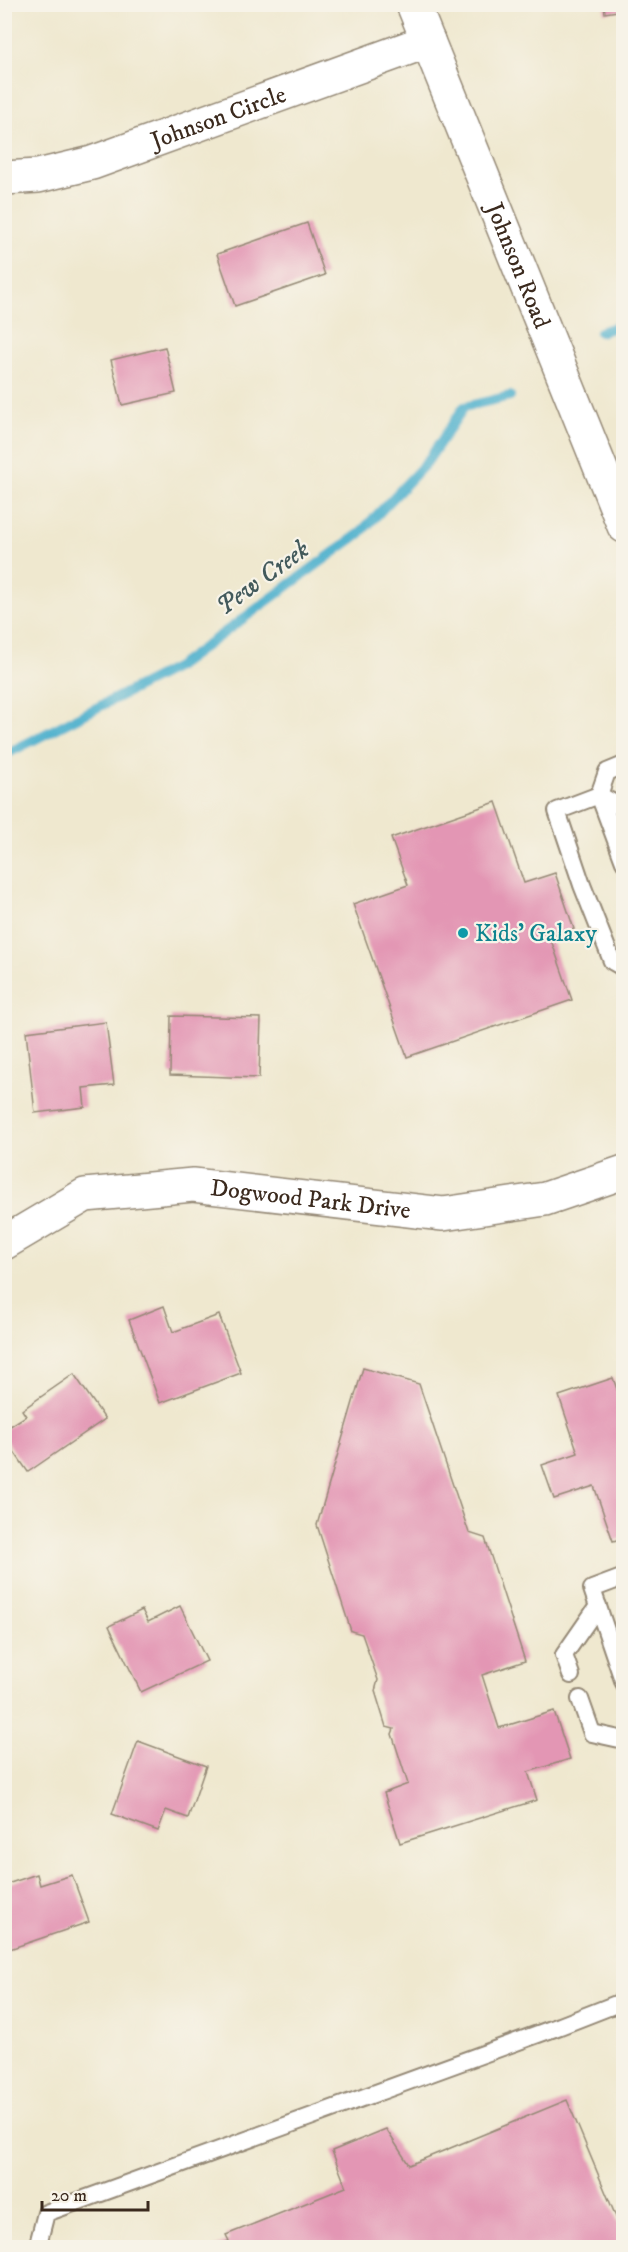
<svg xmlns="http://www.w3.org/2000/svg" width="628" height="2252" font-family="'IM FELL DW Pica',serif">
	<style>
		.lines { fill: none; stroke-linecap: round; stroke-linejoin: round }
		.stream { stroke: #4eb0cd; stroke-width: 10 }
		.building { fill: #e396b4 }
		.service-casing { stroke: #958976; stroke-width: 20 }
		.minor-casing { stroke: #958976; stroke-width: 36 }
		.tertiary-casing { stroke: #958976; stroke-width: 36 }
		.service { stroke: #fff; stroke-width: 16 }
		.minor { stroke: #fff; stroke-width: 33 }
		.tertiary { stroke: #fff; stroke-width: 33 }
		.culture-dot { fill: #0f9aa8; stroke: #f7f3e8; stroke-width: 2 }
		.labels { text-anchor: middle; stroke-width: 4.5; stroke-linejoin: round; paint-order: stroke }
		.street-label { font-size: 24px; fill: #3b2a1e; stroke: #f7f3e8 }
		.culture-label { font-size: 24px; fill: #0d838f; stroke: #f7f3e8; text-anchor: start }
		.water-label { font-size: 26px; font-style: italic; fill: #42595b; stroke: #f7f3e8 }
	</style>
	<rect width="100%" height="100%" fill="#f7f3e8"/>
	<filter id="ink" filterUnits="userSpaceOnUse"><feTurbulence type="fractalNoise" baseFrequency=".0167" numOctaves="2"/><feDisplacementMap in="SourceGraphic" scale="12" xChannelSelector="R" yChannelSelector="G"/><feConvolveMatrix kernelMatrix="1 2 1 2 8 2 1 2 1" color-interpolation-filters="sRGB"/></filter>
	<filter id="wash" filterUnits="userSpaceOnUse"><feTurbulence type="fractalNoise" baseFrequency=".008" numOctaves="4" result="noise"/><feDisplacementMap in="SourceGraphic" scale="24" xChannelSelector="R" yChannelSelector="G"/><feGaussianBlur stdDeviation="1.35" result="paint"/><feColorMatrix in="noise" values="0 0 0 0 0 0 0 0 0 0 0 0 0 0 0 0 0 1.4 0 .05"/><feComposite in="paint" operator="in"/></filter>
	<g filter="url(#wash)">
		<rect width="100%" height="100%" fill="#efe8cf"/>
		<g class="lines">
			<!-- stream -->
			<g class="stream">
				<path d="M600 332 624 324"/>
				<path d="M4 755 177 667 359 534 427 462 464 407 510 396"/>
			</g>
		</g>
		<g id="blocks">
			<!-- building -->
			<g class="building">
				<path d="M604 4H624V10L605 13Z"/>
				<path d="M307 223 325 275 235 306 217 254Z"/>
				<path d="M165 347 176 393 122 405 111 360Z"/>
				<path d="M496 802 524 883 555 873 574 929 550 937 572 1000 407 1057 353 904 408 885 391 838Z"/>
				<path d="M171 1016 261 1018 259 1078 170 1075Z"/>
				<path d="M106 1022 114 1085 83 1088 85 1107 35 1113 26 1032Z"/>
				<path d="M164 1306 173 1332 219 1315 241 1373 160 1403 129 1320Z"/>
				<path d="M363 1368 419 1384 469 1533 485 1538 525 1661 482 1675 499 1728 554 1711 570 1759 528 1772 537 1800 400 1843 384 1793 408 1784 392 1734 394 1729 386 1727 375 1691 378 1680 362 1634 351 1631 317 1525Z"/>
				<path d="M74 1374 105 1419 28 1472 4 1437V1430L26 1416 22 1410Z"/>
				<path d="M613 1378 624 1409V1538L613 1541 594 1486 554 1499 542 1465 578 1453 559 1396Z"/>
				<path d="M180 1606 207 1661 141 1692 109 1626 142 1610 148 1622Z"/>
				<path d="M138 1741 206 1766 188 1818 166 1810 158 1831 112 1814Z"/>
				<path d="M37 1874 40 1885 72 1875 89 1922 4 1951V1885Z"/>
				<path d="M567 2100 624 2236V2248H213L229 2241 226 2235 346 2187 332 2151 386 2129 409 2165Z"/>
			</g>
		</g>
	</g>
	<g filter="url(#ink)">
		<use href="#blocks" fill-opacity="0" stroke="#958976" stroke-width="1.5"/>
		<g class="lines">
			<defs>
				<g id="service">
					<path d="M624 765 607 772 599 795 624 862"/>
					<path d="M624 803 617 805 599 795 557 811 582 885 612 961 624 968"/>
					<path d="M624 1577 592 1589 624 1683"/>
					<path d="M571 1675 564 1655 598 1606"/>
					<path d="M580 1699 592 1733 624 1740"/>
					<path d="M37 2248 46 2213 560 2026 624 2001"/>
				</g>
				<g id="minor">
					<path id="s1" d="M4 178 38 176 92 163 428 41"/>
					<path id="s2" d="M4 1243 85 1195 193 1185 443 1214 545 1199 624 1172"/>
				</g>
				<g id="tertiary">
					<path id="s3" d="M413 4 624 526"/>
				</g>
			</defs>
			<!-- service casing -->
			<use href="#service" class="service-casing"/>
			<!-- minor casing -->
			<use href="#minor" class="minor-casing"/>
			<!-- tertiary casing -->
			<use href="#tertiary" class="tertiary-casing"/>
			<!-- service -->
			<use href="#service" class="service"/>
			<!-- minor -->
			<use href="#minor" class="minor"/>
			<!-- tertiary -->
			<use href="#tertiary" class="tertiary"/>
		</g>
	</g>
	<!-- markers -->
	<circle class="culture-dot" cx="463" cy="933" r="6"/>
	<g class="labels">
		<!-- street labels -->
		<g class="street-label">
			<text dy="8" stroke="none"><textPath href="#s1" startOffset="224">Johnson Circle</textPath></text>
			<text dy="8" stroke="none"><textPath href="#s3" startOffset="282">Johnson Road</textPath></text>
			<text dy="8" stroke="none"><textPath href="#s2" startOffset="321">Dogwood Park Drive</textPath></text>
		</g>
		<!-- culture labels -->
		<g class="culture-label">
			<text x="475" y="941">Kids' Galaxy</text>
		</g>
		<!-- water labels -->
		<g class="water-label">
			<text transform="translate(262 577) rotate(-36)" y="9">Pew Creek</text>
		</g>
	</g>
	<!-- margin -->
	<rect width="628" height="2252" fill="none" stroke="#f7f3e8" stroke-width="24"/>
	<!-- scale -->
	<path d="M42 2201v9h106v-9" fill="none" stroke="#3b2a1e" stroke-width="3"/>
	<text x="51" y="2201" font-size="18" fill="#3b2a1e" stroke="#f7f3e8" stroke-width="4.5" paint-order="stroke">20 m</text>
</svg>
